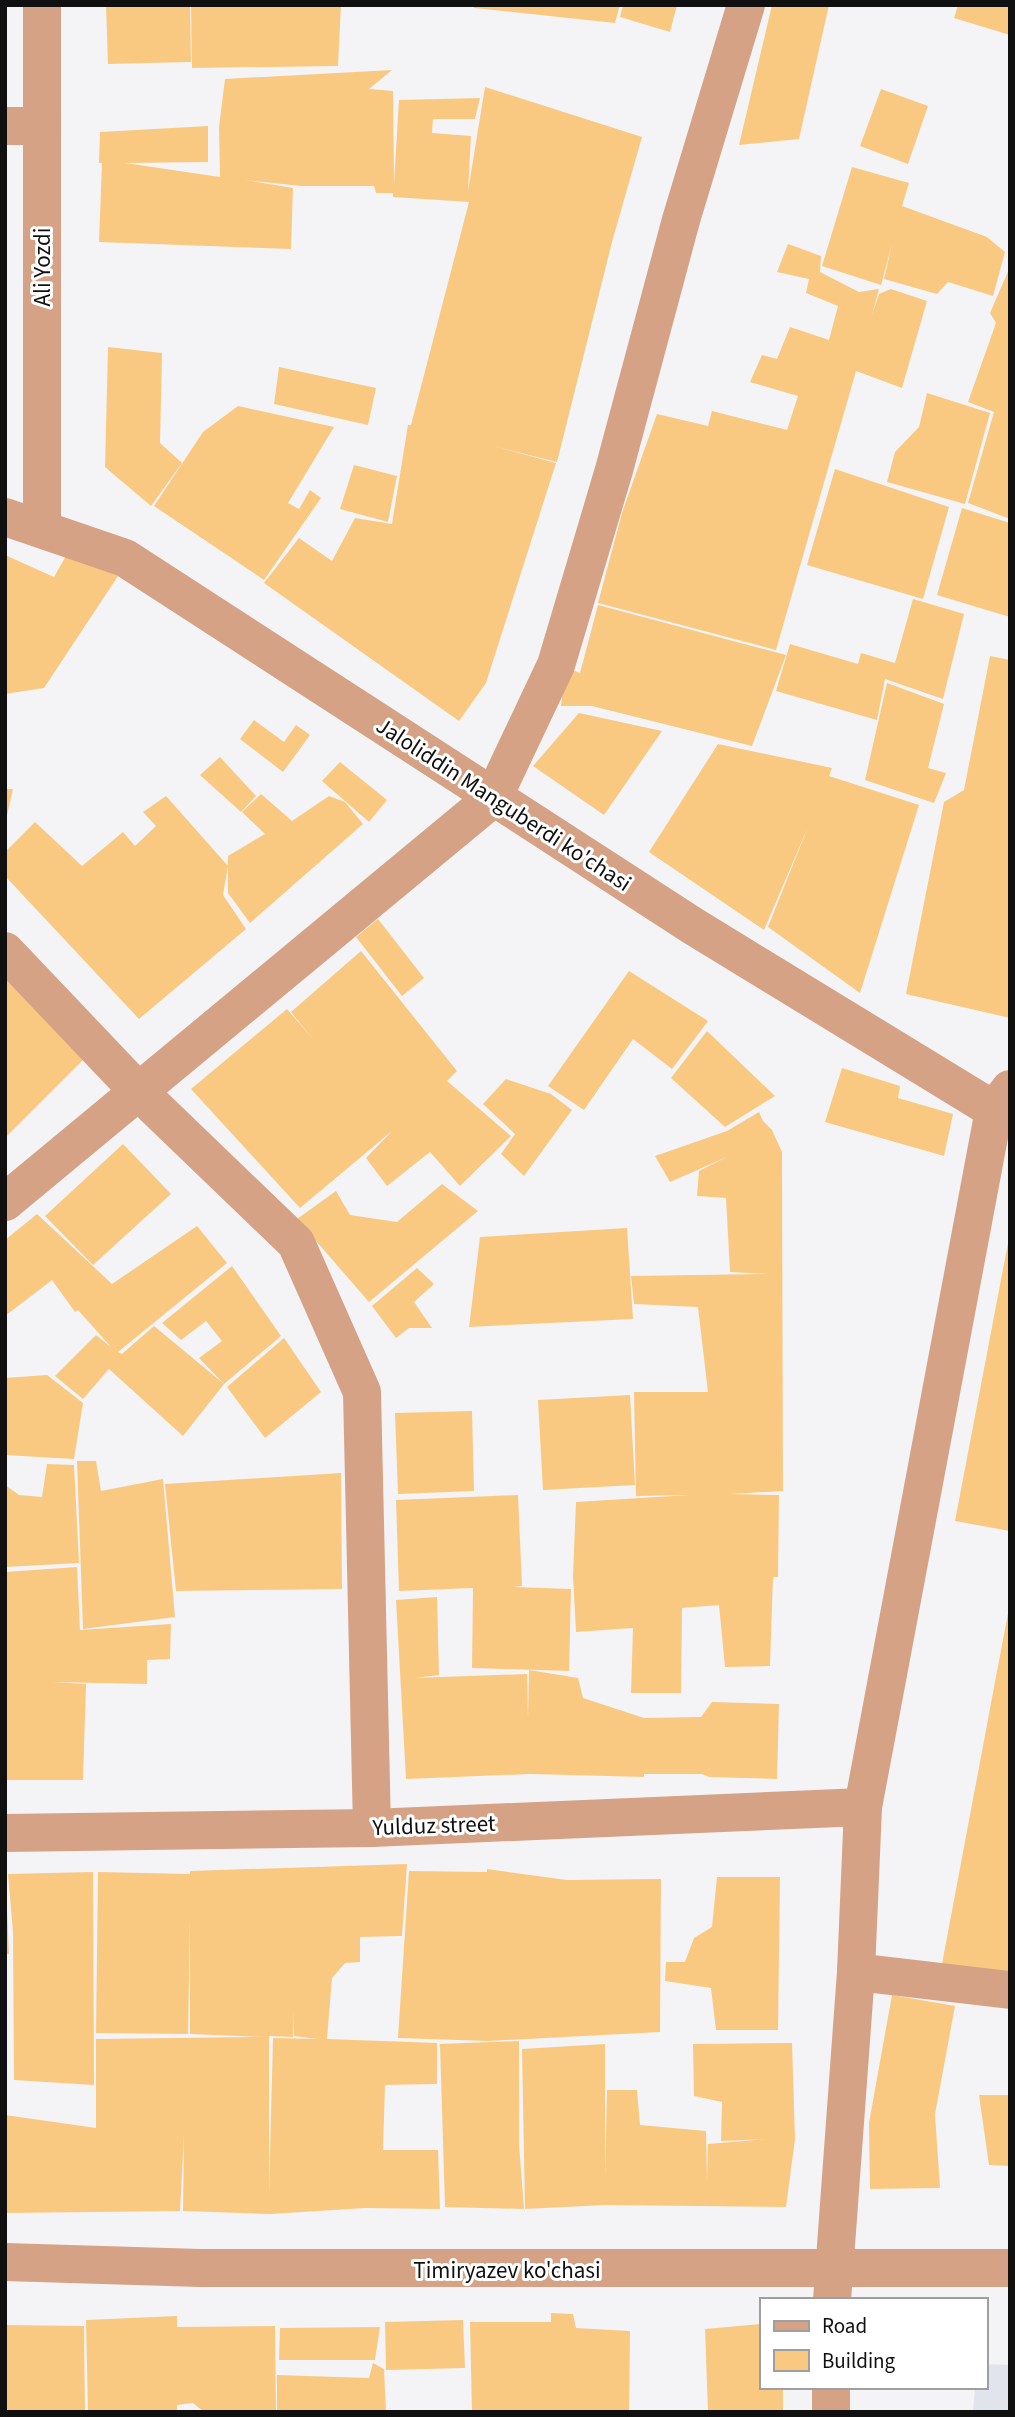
<svg xmlns="http://www.w3.org/2000/svg" width="1015" height="2417" font-family="'Source Sans 3',sans-serif">
	<style>
		.built { fill: #e1e4ec }
		.building { fill: #f9c982; fill-rule: evenodd }
		.lines { fill: none; stroke-linecap: round; stroke-linejoin: round }
		.minor { stroke: #d6a285; stroke-width: 38 }
		.labels { text-anchor: middle; stroke-width: 6; stroke-linejoin: round; paint-order: stroke }
		.street-label { font-size: 23px; fill: #101011; stroke: #fff }
	</style>
	<rect width="100%" height="100%" fill="#f4f4f6"/>
	<!-- built -->
	<path class="built" d="M985 2364 1010 2365V2412H973L975 2387H985Z"/>
	<!-- building -->
	<g class="building">
		<path d="M106 5H190L191 62 108 64Z"/>
		<path d="M191 5H341L338 66 192 68Z"/>
		<path d="M474 5H620L615 23 474 8Z"/>
		<path d="M623 5H677L670 32 620 17Z"/>
		<path d="M772 5H829L799 139 739 145Z"/>
		<path d="M958 5H1010V35L954 18Z"/>
		<path d="M392 70 369 89 393 91 394 183 399 100 480 98 475 119H433L432 133 471 136 468 191 485 87 642 137 612 242 557 462 493 446 556 463 486 683 459 721 264 583 299 538 332 561 355 518 392 524 408 425H411L469 202 393 197V193H376L374 186H301L245 180 293 188 291 249 99 242 102 163H99L100 132 208 126V162L125 163 220 177 219 127 225 79Z"/>
		<path d="M881 89 928 106 908 164 860 146Z"/>
		<path d="M852 167 909 183 902 206 987 237 1005 252 993 296 948 282 937 294 884 279 892 244 881 285 822 266Z"/>
		<path d="M788 244 821 256 820 272 859 292 879 289 872 315 879 294 891 289 927 301 902 388 856 371 776 650 598 603 622 513 657 414 708 426 712 411 787 430 798 396 750 382 762 355 777 359 790 327 829 340 838 306 806 293 809 279 777 272Z"/>
		<path d="M1010 267V519L968 503 994 412 968 402 996 323 990 313Z"/>
		<path d="M108 347 162 353 160 443 182 463 151 506 105 467Z"/>
		<path d="M279 367 376 388 368 425 274 404Z"/>
		<path d="M927 393 990 413 965 504 887 482 895 452 919 427Z"/>
		<path d="M238 406 334 427 288 503 299 509 310 490 321 498 264 580 154 506 203 432Z"/>
		<path d="M354 465 397 476 388 522 340 509Z"/>
		<path d="M835 469 949 507 923 599 807 565Z"/>
		<path d="M962 508 1010 523V617L937 595Z"/>
		<path d="M71 547 118 576 44 688 5 694V555L54 577Z"/>
		<path d="M913 599 964 614 943 699 885 679 877 720 776 691 790 644 858 664 861 653 895 663Z"/>
		<path d="M598 605 786 655 752 746 592 706H561L566 667 580 673Z"/>
		<path d="M990 656 1010 660V1018L906 994 944 802 964 790Z"/>
		<path d="M887 683 944 704 928 768 946 773 934 803 865 780Z"/>
		<path d="M579 713 662 731 604 815 533 766Z"/>
		<path d="M254 720 284 742 296 725 310 735 283 772 240 739Z"/>
		<path d="M718 744 832 768 829 776 919 805 860 993 768 927 808 827 764 930 649 852Z"/>
		<path d="M220 757 256 796 241 812 200 775Z"/>
		<path d="M340 762 387 800 369 822 322 781Z"/>
		<path d="M5 789H13L6 820 5 819Z"/>
		<path d="M261 794 292 821 329 796 345 802 363 824 250 923 228 893V856L265 834 242 812Z"/>
		<path d="M166 796 228 866 223 895 246 929 139 1019 5 876V852L35 822 82 866 123 832 135 846 156 826 143 812Z"/>
		<path d="M378 919 424 978 402 996 356 937Z"/>
		<path d="M361 951 457 1071 447 1081 511 1136 460 1186 430 1152 387 1186 366 1158 392 1131 300 1208 191 1089 287 1009 312 1038 291 1012Z"/>
		<path d="M5 963 84 1059 5 1138Z"/>
		<path d="M629 971 708 1021 672 1069 633 1039 584 1110 548 1086Z"/>
		<path d="M707 1031 775 1096 725 1127 671 1078Z"/>
		<path d="M842 1068 900 1086 898 1098 953 1114 944 1156 825 1122Z"/>
		<path d="M506 1079 551 1094 572 1110 524 1176 501 1154 515 1134 483 1104Z"/>
		<path d="M759 1112 763 1121 772 1130 782 1152 783 1491 730 1494 779 1495 778 1577H773L770 1666 725 1667 719 1605 682 1608 681 1693H631L633 1628 576 1632 573 1576 576 1502 689 1495 636 1496 634 1392H708L698 1307 634 1304 631 1276 769 1274 730 1272 726 1198 697 1196 699 1171 727 1157 670 1182 655 1156 727 1131Z"/>
		<path d="M123 1144 171 1194 93 1265 45 1216Z"/>
		<path d="M442 1184 478 1211 369 1302 297 1219 336 1191 350 1215 397 1222Z"/>
		<path d="M37 1214 112 1284 197 1226 227 1263 118 1352 122 1354 154 1326 224 1384 183 1436 109 1369 83 1399 55 1376 96 1335 111 1347 78 1310 75 1312 52 1280 5 1316V1240Z"/>
		<path d="M627 1228 633 1319 469 1327 480 1237Z"/>
		<path d="M1008 1243H1010V1531L955 1521Z"/>
		<path d="M232 1266 281 1336 224 1384 199 1358 222 1341 206 1321 181 1340 162 1323Z"/>
		<path d="M417 1268 434 1284 414 1302 432 1328H409L396 1338 372 1306Z"/>
		<path d="M284 1338 321 1392 265 1438 227 1387Z"/>
		<path d="M47 1375 83 1403 74 1459 5 1455V1378Z"/>
		<path d="M630 1395 635 1485 543 1490 538 1400Z"/>
		<path d="M472 1411 474 1491 398 1494 395 1413Z"/>
		<path d="M77 1461H96L101 1491 163 1479 175 1617 83 1629Z"/>
		<path d="M47 1464 74 1465 79 1563 5 1567V1485L19 1495 42 1497Z"/>
		<path d="M341 1473 342 1589 176 1591 165 1484Z"/>
		<path d="M518 1495 522 1586 513 1587 571 1589 569 1671 472 1668 473 1588 399 1591 396 1500Z"/>
		<path d="M77 1567 80 1630 171 1624 170 1659 147 1660V1684L52 1682 86 1684 83 1780H5V1572Z"/>
		<path d="M437 1597 439 1675 414 1678 527 1674 528 1718 529 1670 578 1678 583 1698 644 1718 701 1717 712 1702 779 1704 777 1779 709 1777 702 1774H644V1777L530 1774 406 1779 396 1600Z"/>
		<path d="M1008 1613H1010V1977L942 1964Z"/>
		<path d="M407 1864 402 1936 360 1937V1962L345 1963 332 1978 327 2039 437 2043V2084L385 2085 383 2150H438L440 2209 365 2208 270 2214 183 2211 184 2135 180 2211 5 2213V2115L96 2128V2039L263 2037 190 2034V1919L188 2034 96 2033 98 1872 190 1874V1871ZM293 2011 294 2036 317 2039 273 2038 269 2193V2036L293 2037Z"/>
		<path d="M487 1869 567 1880 661 1879 660 2032 488 2041 398 2038 409 1871 487 1872Z"/>
		<path d="M93 1872 94 2085 14 2080 13 1932 8 1874Z"/>
		<path d="M717 1877H780L778 2030H716L711 1988 665 1981 666 1962H685L694 1938 712 1927Z"/>
		<path d="M7 1909 9 1954H5V1910Z"/>
		<path d="M892 1995 955 2006 935 2114 940 2188 870 2189 869 2123Z"/>
		<path d="M519 2041V2144L524 2209 445 2207 440 2044Z"/>
		<path d="M792 2043 795 2139 786 2207 605 2205 525 2209 522 2049 605 2044V2176L607 2090H637L640 2125 706 2131 707 2181 708 2144 768 2139 721 2141 722 2102 694 2096 693 2044Z"/>
		<path d="M979 2095H1010V2166L989 2165Z"/>
		<path d="M551 2313 573 2314 576 2328 630 2331 629 2412H472L470 2322H551Z"/>
		<path d="M177 2316V2327L275 2326 276 2412H204L193 2403 177 2405V2412H88L86 2320Z"/>
		<path d="M463 2320 465 2368 386 2370 385 2322Z"/>
		<path d="M761 2324V2387H783V2412H708L705 2329Z"/>
		<path d="M5 2325 84 2326 85 2412H5Z"/>
		<path d="M380 2327 375 2360H279L280 2328Z"/>
		<path d="M373 2363 384 2369 386 2412H277V2375L369 2378Z"/>
	</g>
	<g class="lines">
		<!-- minor -->
		<g class="minor">
			<path d="M42 5V529"/>
			<path d="M5 126H42"/>
			<path d="M5 517 125 558 693 926 994 1110"/>
			<path d="M5 951 139 1092 296 1243 362 1392 372 1828"/>
			<path d="M5 1202 493 798 556 665 614 470 681 220 746 5"/>
			<path d="M5 1833 372 1828 863 1807"/>
			<path d="M856 1972 1010 1990"/>
			<path d="M5 2262 200 2268H1010"/>
			<path d="M832 2300 856 1972 863 1807 994 1110 1010 1089"/>
			<path d="M831 2412V2387"/>
		</g>
	</g>
	<g class="labels">
		<!-- street labels -->
		<g class="street-label">
			<text transform="translate(42 267) rotate(-90)" y="8">Ali Yozdi</text>
			<text transform="translate(504 804) rotate(33)" y="8">Jaloliddin Manguberdi ko'chasi</text>
			<text transform="translate(434 1825) rotate(-2)" y="8">Yulduz street</text>
			<text x="507" y="2278">Timiryazev ko'chasi</text>
		</g>
	</g>
	<!-- border -->
	<rect width="1015" height="2417" fill="none" stroke="#101011" stroke-width="14"/>
	<!-- legend -->
	<rect x="760" y="2298" width="228" height="91" fill="#ffffff" stroke="#9f9fa0" stroke-width="2"/>
	<rect x="774" y="2321" width="35" height="10" fill="#d6a285" stroke="#9f9fa0" stroke-width="2"/>
	<text x="822" y="2333" font-size="21" fill="#101011">Road</text>
	<rect x="774" y="2350" width="35" height="21" fill="#f9c982" stroke="#9f9fa0" stroke-width="2"/>
	<text x="822" y="2368" font-size="21" fill="#101011">Building</text>
</svg>
